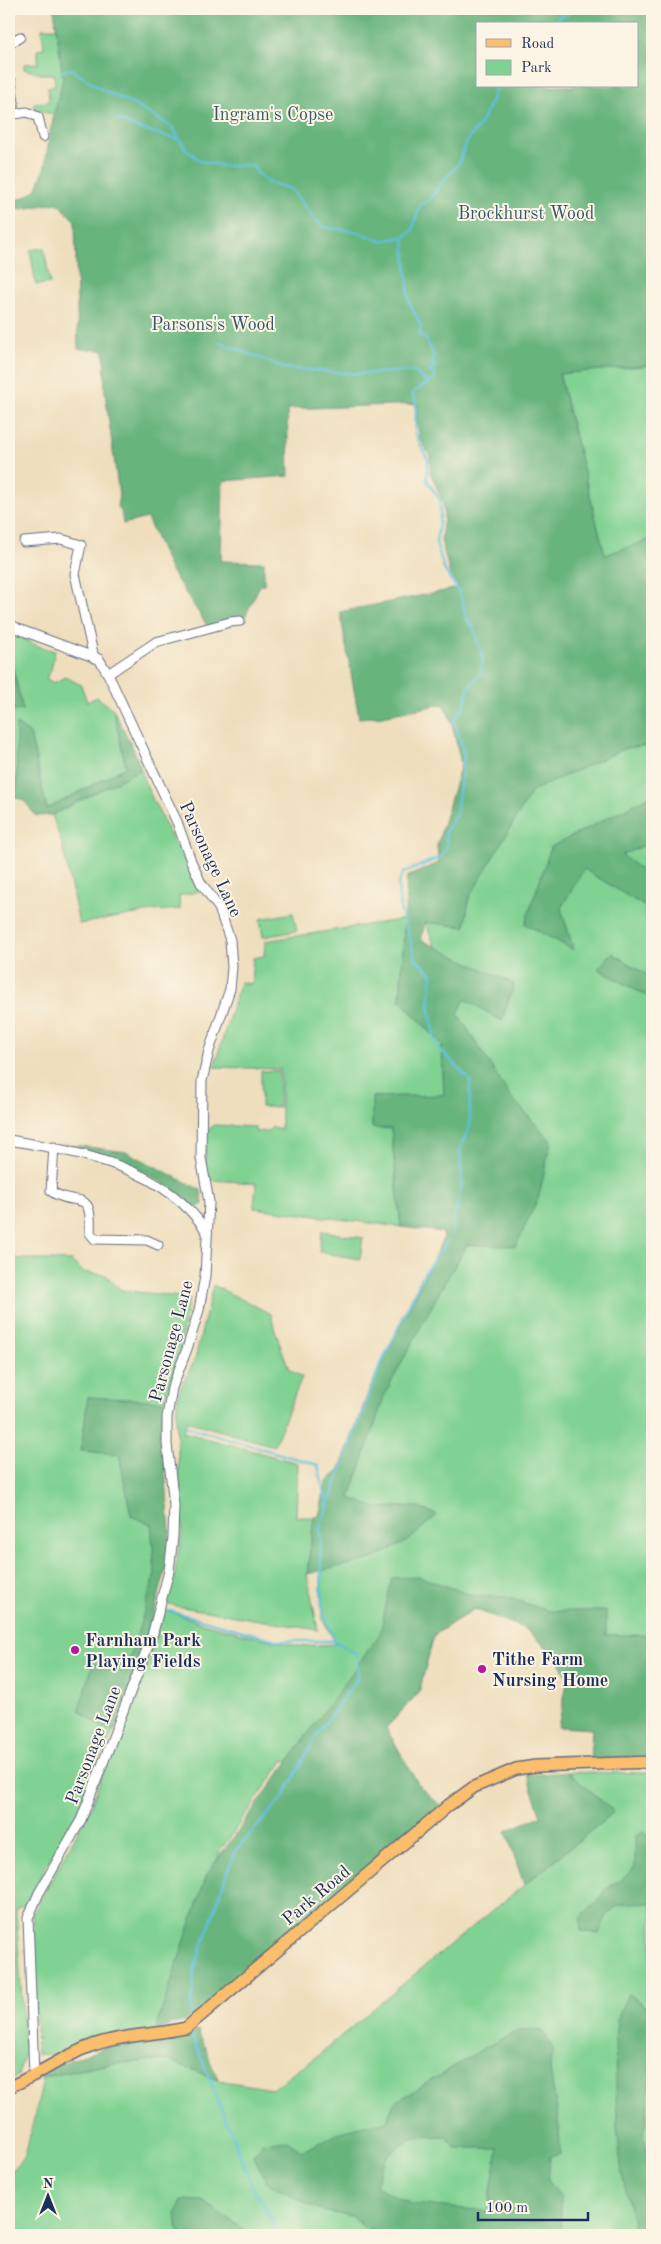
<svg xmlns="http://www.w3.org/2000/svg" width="661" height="2244" font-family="'Old Standard TT',serif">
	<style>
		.green { fill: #80d293; stroke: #4e8078 }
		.forest { fill: #68b47d; stroke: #42726e; fill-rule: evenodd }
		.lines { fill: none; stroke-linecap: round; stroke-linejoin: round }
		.stream { stroke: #5ec1dc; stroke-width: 2.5 }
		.minor-casing { stroke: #656c7f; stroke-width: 11 }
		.major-casing { stroke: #656c7f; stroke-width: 14 }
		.minor { stroke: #fff; stroke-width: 9 }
		.major { stroke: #fabe6d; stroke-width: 11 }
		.poi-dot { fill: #b5179e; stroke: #fcf5e5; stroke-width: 2 }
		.labels { text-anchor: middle; stroke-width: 4; stroke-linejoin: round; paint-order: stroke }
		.park-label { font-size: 18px; fill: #34586b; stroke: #fcf5e5 }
		.street-label { font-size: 18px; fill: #1b2f5e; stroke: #fcf5e5 }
		.poi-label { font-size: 18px; font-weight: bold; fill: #1b2f5e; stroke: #fcf5e5; text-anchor: start }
	</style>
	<rect width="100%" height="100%" fill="#fcf5e5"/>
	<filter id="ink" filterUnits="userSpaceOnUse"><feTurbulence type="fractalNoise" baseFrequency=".02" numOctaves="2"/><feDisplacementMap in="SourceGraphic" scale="10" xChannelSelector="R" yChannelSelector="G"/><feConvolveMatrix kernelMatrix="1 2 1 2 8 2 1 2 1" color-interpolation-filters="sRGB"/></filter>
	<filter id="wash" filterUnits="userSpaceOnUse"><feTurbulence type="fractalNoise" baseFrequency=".0096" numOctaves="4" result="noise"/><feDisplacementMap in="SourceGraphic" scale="20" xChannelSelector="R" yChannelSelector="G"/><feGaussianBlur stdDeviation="1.12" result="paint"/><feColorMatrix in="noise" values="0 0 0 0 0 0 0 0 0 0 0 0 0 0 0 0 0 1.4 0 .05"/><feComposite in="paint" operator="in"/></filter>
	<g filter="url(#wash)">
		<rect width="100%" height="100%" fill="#efdebd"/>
		<!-- green -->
		<g class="green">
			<path d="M42 28H56L58 35 63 79 54 115 34 109V103L49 102 48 87H55L54 74H41L24 69V64L38 63V49L44 48Z"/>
			<path d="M44 248 50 283 36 285 30 250Z"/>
			<path d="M652 365V539L605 556 559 373Z"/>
			<path d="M9 632 38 646 55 651 51 670 46 678 53 683 66 677 81 685 87 702 97 697 113 709 126 767 47 810 30 734 17 724V787H9V693L14 711 13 669 9 670Z"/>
			<path d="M652 745V1756L554 1632 474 1609 434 1635 419 1692 386 1728 420 1787 441 1806 433 1812 284 1760 220 1851 169 2027 102 2037 60 2055 37 2054 33 1913 90 1809 104 1769 139 1687 165 1610 205 1624 268 1640 300 1646 336 1644 322 1618 319 1525 373 1387 402 1323V1317L423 1274 451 1242 440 959 407 877 439 863 437 846 464 763Z"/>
			<path d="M141 769 144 781 172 839 183 854 200 891 179 896 180 909 153 911 79 924 62 844 52 815Z"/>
			<path d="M293 913 297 931 263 937 260 919Z"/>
			<path d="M405 919 400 1000 442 1044 444 1096 372 1097 391 1129 401 1227 254 1208 256 1183 210 1180 206 1165 205 1133 214 1125 255 1127V1132L268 1131 272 1127 281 1129V1069L214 1067 240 982 251 984 253 958 264 956 265 941Z"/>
			<rect x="261" y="1071" width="18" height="36"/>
			<path d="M322 1231 363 1238 360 1259 319 1252Z"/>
			<path d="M9 1258 71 1261 83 1272 106 1275 121 1290 189 1298 180 1349 165 1401 88 1398 146 1447 166 1541 114 1731 97 1763 76 1816 68 1826 26 1903 16 1910 25 2051 18 2076 9 2079Z"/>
			<path d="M213 1285 271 1314 275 1331 289 1369 302 1377 274 1446 186 1421 183 1432 298 1463 296 1517H314L307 1574 318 1630 164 1604 174 1579 182 1530 176 1418 178 1394 195 1359Z"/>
			<path d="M568 1772 652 1773V2235H9V2174L25 2156 44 2077 115 2063 169 2060 218 2080 272 2089 321 2053 428 1963 614 1812Z"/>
		</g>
		<!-- forest -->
		<g class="forest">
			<path d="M54 9H652V365L559 374 605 555 652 539V745L626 748 532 791 469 898 465 927 425 922 421 940 514 984 502 1021 465 999 458 1014 510 1096 551 1141 539 1196 516 1246 467 1245 441 1289 385 1394 350 1498 376 1508 414 1506 437 1515 408 1541 372 1559 307 1574 314 1517 319 1516 326 1482 339 1471 370 1388 444 1237 442 1232 401 1227 391 1129 372 1128V1097L444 1095 442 1044 400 1000 407 877 439 863 437 846 461 764 451 719 443 704 382 716 359 718 340 612 459 588 450 574 441 540 444 516 443 502 431 474 430 456 419 436 417 419 418 404 287 409 289 476 223 481 221 561 264 562V584L259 587 245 617 208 627 170 569 147 518 123 524 121 511 117 507 119 495 105 392 104 350 78 349 75 221 57 203 22 209 9 206V203L27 196 37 189 45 166 50 132 63 79ZM477 24H637V86H477Z"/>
			<path d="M13 669 23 710 14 711 9 693V670Z"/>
			<path d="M113 709C123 729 134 747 141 769L52 815 36 816C26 805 27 797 9 798V787H17L16 724 30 734 47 809 126 767Z"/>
			<path d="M652 795V842L622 855 652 879V911L584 869 561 908 574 950 525 924 551 847Z"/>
			<path d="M612 953 652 978V999L598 969Z"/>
			<path d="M64 1144 127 1152 201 1190 203 1204 195 1209C162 1173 110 1158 64 1144Z"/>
			<path d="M88 1397 165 1401 162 1430 170 1531 166 1569 150 1628 114 1731 100 1726 79 1710 93 1664 128 1665 155 1574 151 1524 131 1516 119 1454 81 1451Z"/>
			<path d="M420 1577 475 1596 506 1597 549 1611H606V1635H652V1756L590 1760 592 1729 558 1727 568 1678 555 1655 524 1628 474 1609 434 1635 419 1692 386 1728 420 1787 441 1806 198 2013 183 2022 156 2027 207 1874 380 1634 392 1578Z"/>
			<path d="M568 1772 614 1812 524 1885 506 1831 541 1816 527 1775Z"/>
			<path d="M643 1832 650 1838 652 1849V1903C619 1902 610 1902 599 1934L581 1931 580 1918 599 1899 605 1890 629 1874 635 1866V1837Z"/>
			<path d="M628 1993 652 2012V2063L644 2137 652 2180V2235H634L633 2222 622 2174 617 2130 615 2039 617 2020Z"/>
			<path d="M519 2030H541C561 2054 547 2053 551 2076 556 2103 560 2126 560 2153L550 2156 548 2181 561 2197V2235H383L366 2229 351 2216 325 2212 279 2190 266 2181 253 2155 262 2143 286 2140 301 2151 318 2144 340 2132 387 2121 394 2103 486 2047ZM447 2136 455 2148H498L488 2211 411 2204 375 2186 388 2154 415 2137Z"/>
			<path d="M198 2031 218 2080 169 2060 115 2063 44 2077 23 2086 58 2064 114 2045 175 2039Z"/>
			<path d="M182 2200 202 2201 252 2235H184L178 2232 176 2214Z"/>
		</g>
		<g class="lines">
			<!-- stream -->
			<g class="stream">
				<path d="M554 24 559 16 567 15V9"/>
				<path d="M62 71 71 69 102 90 131 103 172 127 185 148 200 161 223 166 253 165 257 173 268 182 291 189 317 222 324 227 358 232 381 241 404 237"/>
				<path d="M513 86H516"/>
				<path d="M116 119 141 129 181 140"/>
				<path d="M219 342 285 368 356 374 413 371 427 382"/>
				<path d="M453 1235V1223L462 1183 460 1149 470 1125V1080L436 1045 429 1004 432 974 416 959 400 908 398 885 403 873 441 857 447 846 445 832 456 814 464 755 454 720 464 706 468 688 481 672 483 659 473 626 468 621 459 592 444 569 436 542 440 517V500L427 480 428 460 415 433 416 402 412 393 435 379V374L430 371 435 366 432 363 434 356 426 339 419 335 421 326 409 302 404 237 412 231 420 205 429 200 442 182 458 165 467 141 479 126 493 98 495 86"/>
				<path d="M184 1426 318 1465 327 1506"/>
				<path d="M170 1611 279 1641H334"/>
				<path d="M191 2015 194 1970 235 1851 282 1799 318 1733 358 1678 357 1655 335 1641 322 1609 320 1527 377 1373 424 1273 447 1242"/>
				<path d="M190 2030 251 2183 274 2224 276 2235"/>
			</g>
		</g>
	</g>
	<g filter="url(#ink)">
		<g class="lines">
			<defs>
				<g id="minor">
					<path d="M9 44 20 37"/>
					<path d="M9 78 11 81 14 103 9 118"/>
					<path d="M9 115 27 112 38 117 43 137"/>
					<path d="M24 542 61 539 81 545 75 574 94 658"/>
					<path d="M9 623 18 629 99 659 108 674 177 822 191 861 201 883 219 908 230 940 232 967 230 989 209 1051 202 1081 201 1158 209 1202 205 1276 199 1310 187 1349 172 1388 167 1417V1444L174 1505 173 1537 169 1571 152 1636 81 1820 39 1893 28 1918 34 2074"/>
					<path d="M108 674 156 642 230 622 240 621"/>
					<path d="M9 1140C81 1152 165 1167 207 1232"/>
					<path d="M54 1147 51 1191C75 1209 93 1185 90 1233L95 1239 147 1240 158 1245"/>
				</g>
				<path id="major" d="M9 2087C36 2076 60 2058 88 2047 118 2035 154 2035 186 2028L449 1805 474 1787 516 1769 536 1766 652 1762"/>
			</defs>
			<!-- minor casing -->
			<use href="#minor" class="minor-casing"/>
			<!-- major casing -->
			<use href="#major" class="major-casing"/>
			<!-- minor -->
			<use href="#minor" class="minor"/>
			<!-- major -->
			<use href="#major" class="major"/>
		</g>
	</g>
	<!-- markers -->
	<g class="poi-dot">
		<circle cx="75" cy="1650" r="5"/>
		<circle cx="482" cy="1669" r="5"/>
	</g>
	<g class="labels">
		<!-- park labels -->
		<g class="park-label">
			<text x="273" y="120">Ingram's Copse</text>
			<text x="526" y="219">Brockhurst Wood</text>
			<text x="213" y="330">Parsons's Wood</text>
		</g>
		<!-- street labels -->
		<g class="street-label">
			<text transform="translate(211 859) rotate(65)" y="6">Parsonage Lane</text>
			<text transform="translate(171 1341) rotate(-75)" y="6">Parsonage Lane</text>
			<text transform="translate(93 1745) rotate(-69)" y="6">Parsonage Lane</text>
			<text transform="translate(316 1895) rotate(-40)" y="6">Park Road</text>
		</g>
		<!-- poi labels -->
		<g class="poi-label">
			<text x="85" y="1646">Farnham Park<tspan x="85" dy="21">Playing Fields</tspan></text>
			<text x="492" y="1665">Tithe Farm<tspan x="492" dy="21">Nursing Home</tspan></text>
		</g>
	</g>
	<!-- margin -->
	<rect width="661" height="2244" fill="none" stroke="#fcf5e5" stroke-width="30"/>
	<!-- legend -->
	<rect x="476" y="22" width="162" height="65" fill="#fcf5e5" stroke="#a2a6af"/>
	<rect x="486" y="39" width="25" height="8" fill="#fabe6d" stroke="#a2a6af"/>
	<text x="521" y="48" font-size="15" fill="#1b2f5e">Road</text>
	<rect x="486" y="60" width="25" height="15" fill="#80d293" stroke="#a2a6af"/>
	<text x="521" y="72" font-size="15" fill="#1b2f5e">Park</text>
	<!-- north arrow -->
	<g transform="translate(48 2196)" stroke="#fcf5e5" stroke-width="4" paint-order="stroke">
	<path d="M0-4L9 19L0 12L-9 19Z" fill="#1b2f5e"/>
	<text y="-8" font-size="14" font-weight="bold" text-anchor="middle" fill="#1b2f5e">N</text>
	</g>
	<!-- scale -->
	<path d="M478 2212v8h110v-8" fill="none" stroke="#1b2f5e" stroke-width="2.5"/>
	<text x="486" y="2212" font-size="15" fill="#1b2f5e" stroke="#fcf5e5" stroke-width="4" paint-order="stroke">100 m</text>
</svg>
